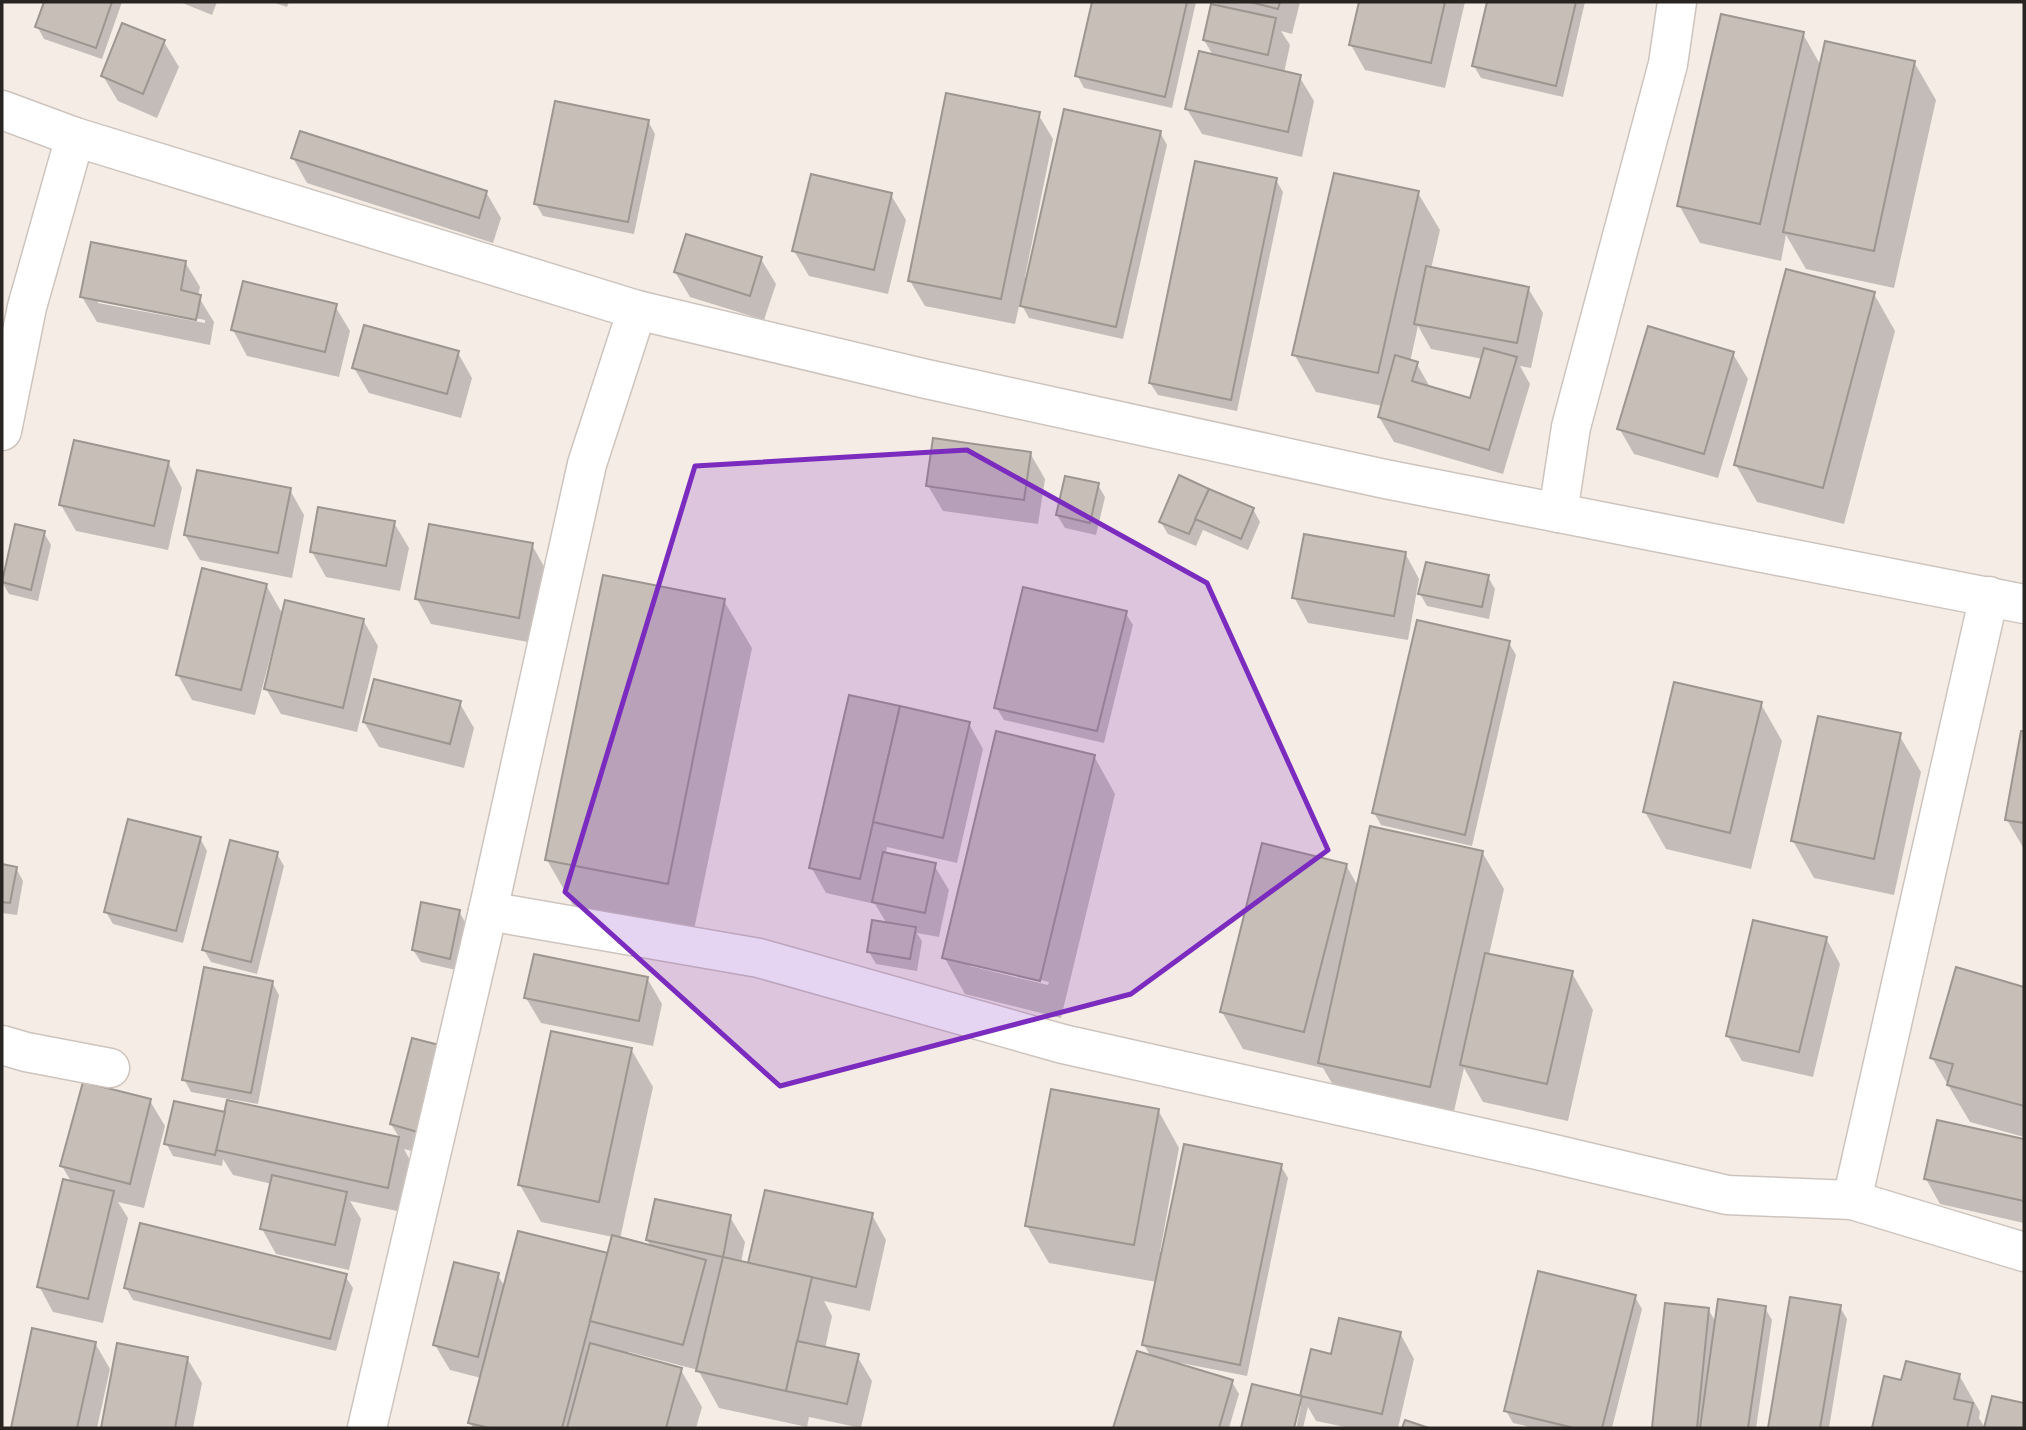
<svg xmlns="http://www.w3.org/2000/svg" width="2026" height="1430" font-family="Manrope,sans-serif">
	<style>
		.shadow { fill: #0003; fill-rule: evenodd }
		.building { fill: #c7beb8; stroke: #9d958f; stroke-width: 2 }
		.lines { fill: none; stroke-linecap: round; stroke-linejoin: round }
		.minor-casing { stroke: #cdc4be; stroke-width: 41 }
		.minor { stroke: #fff; stroke-width: 38 }
		.marked { fill: #7b2cbf; fill-opacity: 0.2; stroke: #7b2cbf; stroke-width: 5; stroke-linejoin: round }
	</style>
	<rect width="100%" height="100%" fill="#f6ece6"/>
	<!-- shadow -->
	<g class="shadow">
		<path d="M46 2H122L102 59 44 39 37 26Z"/>
		<path d="M180 2H217L212 15Z"/>
		<path d="M272 2H289L287 7Z"/>
		<path d="M1094 2H1196L1172 108 1084 88 1077 75Z"/>
		<path d="M1216 2H1300L1292 34 1281 31 1290 45 1284 73 1299 76 1314 101 1302 157 1202 134 1187 109 1214 57 1204 40 1219 7Z"/>
		<path d="M1361 2H1465L1445 88 1365 70 1351 45Z"/>
		<path d="M1489 2H1585L1563 97 1481 78 1474 66Z"/>
		<path d="M1803 34 1821 66 1914 62 1936 100 1894 288 1806 269 1786 235 1781 261 1700 243 1679 205Z"/>
		<path d="M164 42 179 67 157 118 118 101 103 76Z"/>
		<path d="M1038 114 1053 139 1025 277H1028L1160 132 1167 145 1123 339 1029 318 1020 302 1015 324 925 306 910 281Z"/>
		<path d="M648 121 655 134 634 234 543 216 536 204Z"/>
		<path d="M293 158 486 192 501 218 493 243 307 183Z"/>
		<path d="M1276 180 1283 192 1237 411 1158 395 1150 383Z"/>
		<path d="M1418 193 1440 230 1431 269 1528 288 1543 313 1531 368 1520 366 1530 384 1503 474 1394 442 1379 417 1382 406 1316 392 1294 354ZM1418 326 1431 349 1483 359 1471 400 1431 389 1417 364 1410 362Z"/>
		<path d="M891 195 906 220 888 294 809 276 794 251Z"/>
		<path d="M761 259 776 284 764 320 690 297 675 272Z"/>
		<path d="M185 262 200 287 198 296 214 322 210 345 97 322 82 297ZM98 299 205 320V323L98 303Z"/>
		<path d="M1874 294 1895 331 1844 524 1757 502 1736 465Z"/>
		<path d="M335 306 350 331 339 377 247 356 233 330Z"/>
		<path d="M458 353 472 378 461 418 369 393 354 368Z"/>
		<path d="M1733 354 1748 379 1718 478 1634 454 1619 428Z"/>
		<path d="M1030 453 1045 479 1038 524 943 511 928 486Z"/>
		<path d="M168 462 182 488 168 550 76 531 61 505Z"/>
		<path d="M1098 485 1105 497 1096 535 1065 528 1057 515Z"/>
		<path d="M290 490 304 515 292 578 200 560 185 535Z"/>
		<path d="M1253 509 1260 522 1248 550 1203 530 1196 546 1168 534 1160 521Z"/>
		<path d="M394 523 409 548 400 591 326 577 312 552Z"/>
		<path d="M44 533 51 545 38 601 9 594 2 582Z"/>
		<path d="M532 545 546 570 533 643 431 624 417 599Z"/>
		<path d="M1405 553 1419 579 1408 640 1308 623 1294 597Z"/>
		<path d="M1488 577 1495 589 1489 619 1427 606 1420 594Z"/>
		<path d="M266 585 282 613 255 715 192 700 178 675Z"/>
		<path d="M724 601 752 648 694 930 574 907 547 860Z"/>
		<path d="M1125 612 1133 625 1104 743 1004 720 996 707Z"/>
		<path d="M363 620 378 646 357 732 281 714 266 689Z"/>
		<path d="M1509 643 1516 655 1472 846 1381 825 1374 813Z"/>
		<path d="M459 702 474 728 464 768 379 747 364 722Z"/>
		<path d="M1761 704 1782 741 1751 869 1666 849 1645 812Z"/>
		<path d="M969 724 983 749 957 863 887 847 886 854 934 865 949 890 939 937 917 933 922 941 917 971 876 964 869 952 887 924 875 904 826 893 811 867Z"/>
		<path d="M2022 733H2024V849L2007 820Z"/>
		<path d="M1899 735 1921 772 1894 895 1814 878 1793 841Z"/>
		<path d="M1094 756 1115 794 1061 1018 965 994 944 957ZM970 962 1049 982 1048 985 970 966Z"/>
		<path d="M200 838 207 851 183 943 113 924 106 912Z"/>
		<path d="M1482 852 1504 889 1489 955 1572 973 1593 1010 1568 1121 1483 1102 1464 1068 1451 1124 1342 1100 1323 1068 1243 1049 1222 1012 1346 865 1359 888Z"/>
		<path d="M277 854 284 866 257 974 211 962 204 950Z"/>
		<path d="M2 866 16 868 23 881 17 915 2 913Z"/>
		<path d="M459 911 466 924 456 970 421 962 413 950Z"/>
		<path d="M1826 938 1840 964 1813 1077 1742 1061 1727 1035Z"/>
		<path d="M1957 970 2024 988V1137L1970 1122 1932 1058Z"/>
		<path d="M647 978 662 1004 653 1046 541 1023 526 998Z"/>
		<path d="M272 982 279 995 258 1104 230 1099 229 1102 400 1139 391 1124 413 1040 435 1157 404 1149 412 1164 402 1212 350 1201 361 1219 349 1270 276 1254 262 1229 272 1184 233 1175 223 1159 222 1166 173 1156 166 1143 226 1113 229 1099 191 1092 184 1079Z"/>
		<path d="M631 1049 653 1087 620 1239 652 1248 647 1240 730 1217 745 1242 741 1263 750 1265 872 1215 886 1240 870 1311 824 1301 832 1316 825 1349 857 1356 872 1381 861 1428 809 1417 807 1427 719 1408 698 1370 629 1352 628 1355 681 1370 702 1407 696 1428H473L470 1422 481 1378 450 1370 435 1345 497 1274 505 1287 609 1255 613 1237 541 1222 520 1185Z"/>
		<path d="M150 1101 165 1126 144 1208 118 1202 128 1218 103 1323 53 1312 39 1286 72 1183 62 1166Z"/>
		<path d="M1158 1110 1179 1148 1160 1252H1163L1281 1166 1288 1178 1247 1376 1181 1363 1180 1366 1232 1382 1239 1394 1229 1428H1114L1138 1353 1151 1357 1144 1345 1157 1282 1049 1263 1027 1226Z"/>
		<path d="M1939 1122 2024 1141V1223L1940 1204 1926 1179Z"/>
		<path d="M345 1276 353 1288 336 1351 133 1300 126 1288Z"/>
		<path d="M1635 1297 1642 1309 1612 1428H1534L1513 1423 1506 1411Z"/>
		<path d="M1791 1299 1840 1307 1847 1319 1829 1428H1770Z"/>
		<path d="M1667 1305 1708 1309 1717 1324 1765 1308 1772 1320 1756 1428H1654Z"/>
		<path d="M34 1331 95 1343 110 1369 97 1428H12Z"/>
		<path d="M1400 1333 1414 1359 1398 1428H1350L1316 1421 1308 1407 1303 1428H1296L1301 1406H1298L1292 1428H1243L1253 1386 1301 1398 1332 1357Z"/>
		<path d="M118 1345 187 1358 202 1383 193 1428H103Z"/>
		<path d="M1959 1375 1980 1412 1979 1418 1985 1428H1873L1885 1378 1902 1382Z"/>
	</g>
	<!-- building -->
	<g class="building">
		<path d="M44 2H112L96 48 35 27Z"/>
		<path d="M1092 2H1187L1165 97 1075 76Z"/>
		<path d="M1250 2H1280L1278 9Z"/>
		<path d="M1359 2H1445L1431 63 1349 45Z"/>
		<path d="M1487 2H1576L1556 86 1472 66Z"/>
		<path d="M1211 4 1276 18 1268 55 1203 40Z"/>
		<path d="M1721 14 1804 32 1760 224 1677 206Z"/>
		<path d="M122 23 165 40 143 94 101 76Z"/>
		<path d="M1825 41 1915 61 1874 251 1783 232Z"/>
		<path d="M1199 51 1301 75 1288 132 1185 109Z"/>
		<path d="M946 93 1040 112 1001 299 908 281Z"/>
		<path d="M555 101 649 120 628 222 534 204Z"/>
		<path d="M1064 109 1161 131 1116 327 1020 306Z"/>
		<path d="M300 131 487 191 479 218 291 158Z"/>
		<path d="M1195 161 1277 178 1231 400 1149 383Z"/>
		<path d="M1334 173 1419 191 1378 373 1292 355Z"/>
		<path d="M811 174 892 193 874 270 792 251Z"/>
		<path d="M686 234 762 257 750 296 674 272Z"/>
		<path d="M91 242 186 261 181 290 201 295 196 320 80 297Z"/>
		<path d="M1426 266 1529 287 1517 343 1414 324Z"/>
		<path d="M1786 269 1875 292 1823 488 1734 465Z"/>
		<path d="M243 281 337 304 325 352 231 330Z"/>
		<path d="M364 325 459 351 447 394 352 368Z"/>
		<path d="M1648 326 1734 352 1704 454 1617 429Z"/>
		<path d="M1484 348 1517 357 1489 450 1378 417 1395 355 1418 362 1412 381 1470 398Z"/>
		<path d="M933 438 1031 452 1024 500 926 486Z"/>
		<path d="M74 440 169 461 154 526 59 505Z"/>
		<path d="M197 470 291 488 278 553 184 535Z"/>
		<path d="M1179 475 1209 489 1189 534 1159 522Z"/>
		<path d="M1065 476 1099 483 1090 523 1056 515Z"/>
		<path d="M1209 489 1254 508 1241 539 1195 519Z"/>
		<path d="M318 507 395 521 386 566 310 552Z"/>
		<path d="M15 524 45 531 31 590 2 582Z"/>
		<path d="M429 524 533 543 519 618 415 599Z"/>
		<path d="M1304 534 1406 552 1394 616 1292 598Z"/>
		<path d="M1426 562 1489 575 1482 607 1418 594Z"/>
		<path d="M202 568 267 584 241 690 176 675Z"/>
		<path d="M603 575 725 599 668 884 545 860Z"/>
		<path d="M1023 587 1127 611 1097 731 994 708Z"/>
		<path d="M285 600 364 619 343 708 264 689Z"/>
		<path d="M1417 620 1510 641 1465 835 1372 813Z"/>
		<path d="M374 679 461 701 450 744 363 722Z"/>
		<path d="M1674 682 1762 702 1730 833 1643 812Z"/>
		<path d="M849 695 900 706 860 879 809 868Z"/>
		<path d="M900 706 970 722 943 838 873 822Z"/>
		<path d="M1818 716 1901 733 1874 859 1791 841Z"/>
		<path d="M996 731 1095 755 1040 981 942 958Z"/>
		<path d="M2021 731H2024V823L2005 820Z"/>
		<path d="M128 819 201 837 176 931 104 912Z"/>
		<path d="M1370 826 1483 851 1430 1087 1318 1063Z"/>
		<path d="M230 840 278 852 251 962 202 950Z"/>
		<path d="M1262 843 1347 864 1304 1032 1220 1012Z"/>
		<path d="M883 852 936 863 925 913 872 902Z"/>
		<path d="M2 864 17 867 10 903 2 902Z"/>
		<path d="M421 902 460 910 450 959 412 950Z"/>
		<path d="M872 920 916 927 910 959 867 952Z"/>
		<path d="M1753 920 1827 937 1799 1052 1726 1036Z"/>
		<path d="M1485 953 1573 971 1547 1084 1460 1065Z"/>
		<path d="M534 954 648 977 639 1021 524 998Z"/>
		<path d="M204 967 273 981 251 1093 182 1080Z"/>
		<path d="M1956 967 2024 987V1106L1947 1085 1953 1064 1930 1058Z"/>
		<path d="M551 1031 632 1048 599 1202 518 1185Z"/>
		<path d="M412 1038 443 1046 421 1133 390 1124Z"/>
		<path d="M83 1082 151 1099 130 1184 60 1166Z"/>
		<path d="M1051 1089 1159 1109 1134 1245 1025 1226Z"/>
		<path d="M227 1100 399 1137 388 1188 216 1150Z"/>
		<path d="M174 1101 225 1112 215 1155 164 1144Z"/>
		<path d="M1937 1120 2024 1139V1201L1924 1179Z"/>
		<path d="M1184 1144 1282 1164 1240 1365 1142 1345Z"/>
		<path d="M272 1175 347 1192 335 1245 260 1229Z"/>
		<path d="M63 1179 114 1191 88 1299 37 1287Z"/>
		<path d="M765 1190 873 1213 856 1287 748 1263Z"/>
		<path d="M655 1199 731 1215 723 1257 646 1240Z"/>
		<path d="M140 1223 347 1274 330 1339 124 1288Z"/>
		<path d="M518 1231 608 1253 562 1428H490L468 1423Z"/>
		<path d="M612 1235 706 1260 683 1345 590 1321Z"/>
		<path d="M723 1257 812 1277 786 1391 696 1371Z"/>
		<path d="M454 1262 499 1273 478 1357 433 1345Z"/>
		<path d="M1538 1271 1636 1295 1602 1428H1574L1504 1411Z"/>
		<path d="M1790 1297 1841 1305 1820 1428H1768Z"/>
		<path d="M1718 1299 1766 1306 1748 1428H1700Z"/>
		<path d="M1665 1303 1709 1308 1697 1428H1652Z"/>
		<path d="M1339 1318 1401 1332 1382 1414 1300 1396 1311 1349 1331 1354Z"/>
		<path d="M32 1328 96 1342 77 1428H11Z"/>
		<path d="M797 1341 859 1354 847 1404 786 1391Z"/>
		<path d="M117 1343 188 1357 175 1428H101Z"/>
		<path d="M590 1343 682 1368 666 1428H567Z"/>
		<path d="M1137 1351 1233 1380 1219 1428H1113Z"/>
		<path d="M1906 1361 1960 1374 1954 1399 1973 1403 1967 1428H1872L1884 1376 1901 1380Z"/>
		<path d="M1252 1384 1302 1396 1294 1428H1241Z"/>
		<path d="M1992 1396 2024 1403V1428H1984Z"/>
		<path d="M1405 1420 1429 1428H1402Z"/>
	</g>
	<g class="lines">
		<defs>
			<g id="minor">
				<path d="M2 110 75 137 637 310 922 378 1385 479 2024 604"/>
				<path d="M2 431 27 307 75 137"/>
				<path d="M1558 513 1571 427 1668 64 1677 2"/>
				<path d="M488 911 759 958 1063 1044 1537 1150 1727 1195 1852 1200 2024 1252"/>
				<path d="M2 1045 26 1052 110 1068"/>
				<path d="M1852 1200 1989 596"/>
				<path d="M367 1428 488 911 587 464 637 310"/>
			</g>
		</defs>
		<!-- minor casing -->
		<use href="#minor" class="minor-casing"/>
		<!-- minor -->
		<use href="#minor" class="minor"/>
	</g>
	<!-- marked area -->
	<path class="marked" d="M967 450 1207 583 1328 850 1131 994 780 1086 565 892 695 466Z"/>
	<!-- border -->
	<rect width="2026" height="1430" fill="none" stroke="#282422" stroke-width="7"/>
</svg>
